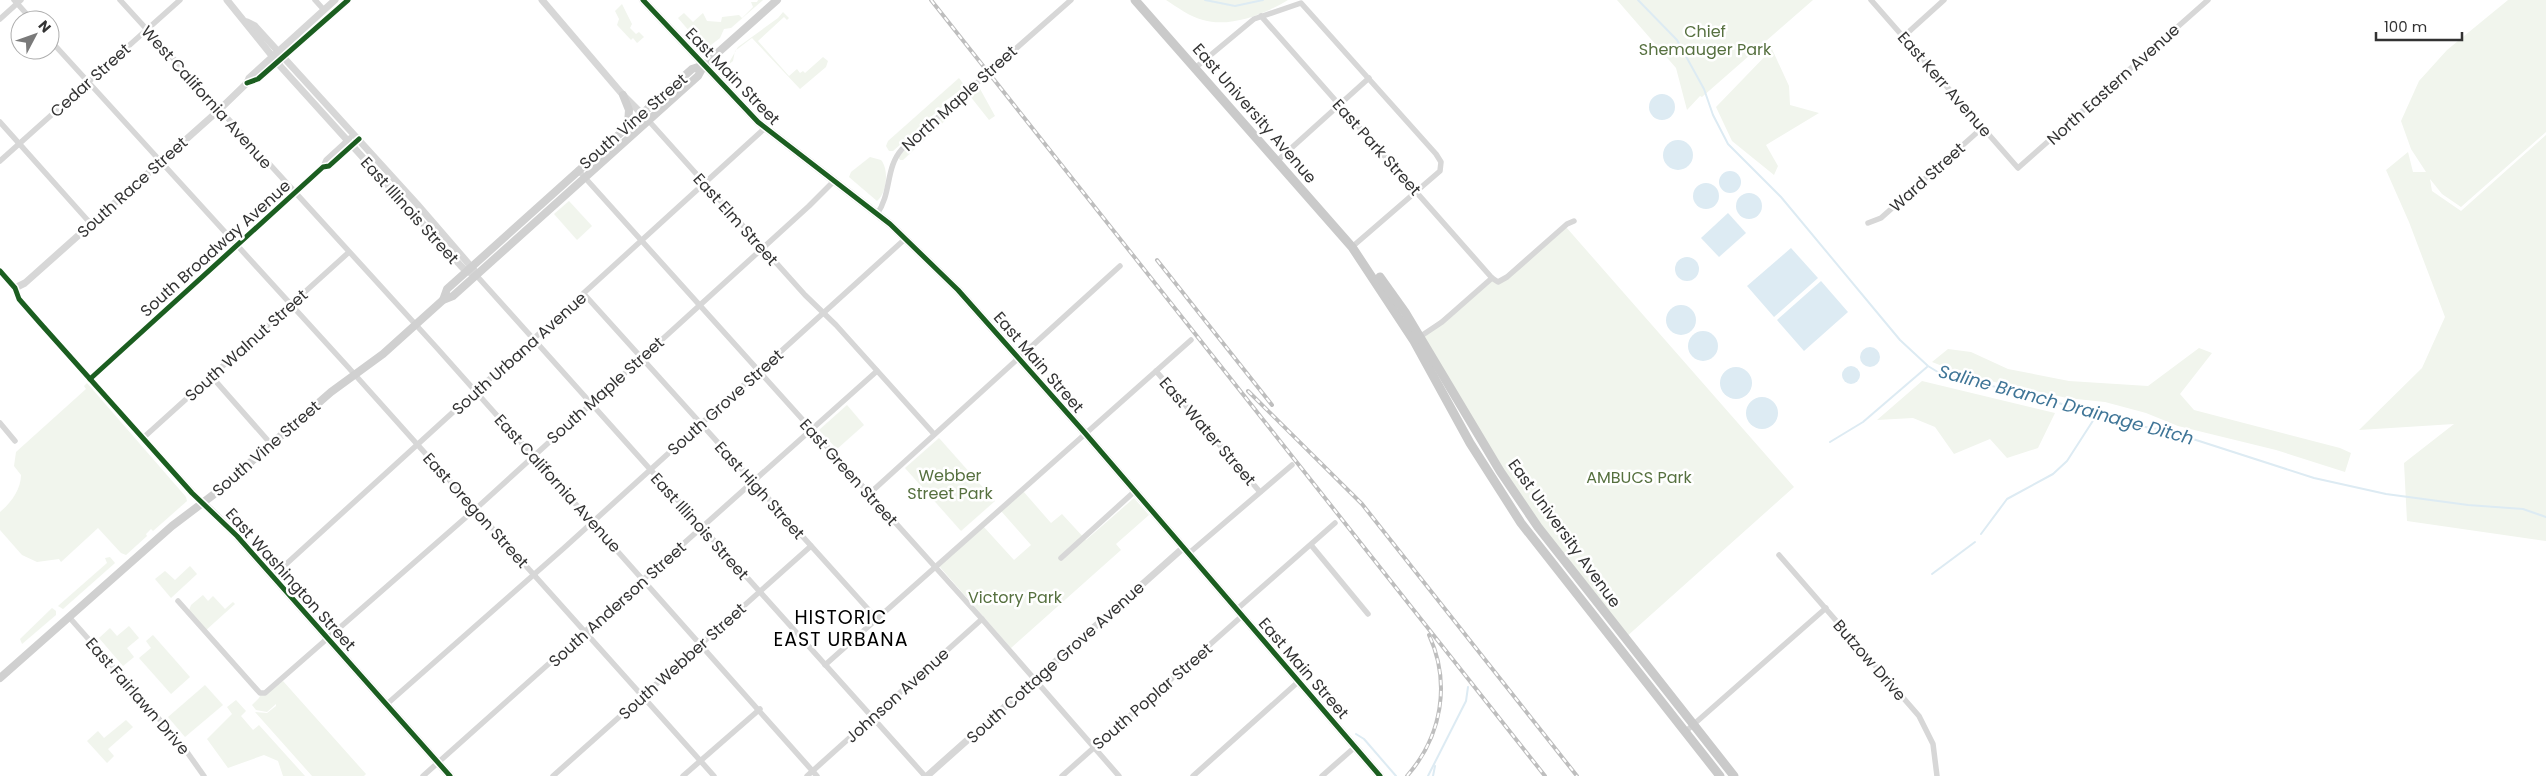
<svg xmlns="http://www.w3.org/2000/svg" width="2546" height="776" font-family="Poppins,sans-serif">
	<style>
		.green { fill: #f1f5ed }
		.water { fill: #ddebf3 }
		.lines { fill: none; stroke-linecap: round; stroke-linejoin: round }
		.stream { stroke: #ddebf3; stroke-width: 2 }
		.minor { stroke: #d7d7d7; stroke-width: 5.5 }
		.tertiary { stroke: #d7d7d7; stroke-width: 7 }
		.secondary { stroke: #d0d0d0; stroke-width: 8 }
		.primary { stroke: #cacaca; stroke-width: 9 }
		.rail-casing { stroke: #bebebe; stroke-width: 4 }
		.rail { stroke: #fff; stroke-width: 2; stroke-dasharray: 5.5; stroke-linecap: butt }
		.cycleway-casing { stroke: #fff; stroke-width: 8 }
		.cycleway { stroke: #1b5e20; stroke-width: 5 }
		.labels { text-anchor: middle; stroke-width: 5; stroke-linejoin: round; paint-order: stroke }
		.park-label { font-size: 16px; fill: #56703f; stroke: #fff }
		.street-label { font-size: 16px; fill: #333; stroke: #fff }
		.water-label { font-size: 18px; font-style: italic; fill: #3f7597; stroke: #fff }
		.quarter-label { font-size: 19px; letter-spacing: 1px; fill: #000; stroke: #fff }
	</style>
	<rect width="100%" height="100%" fill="#fff"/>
	<!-- green -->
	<g class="green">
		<path d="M758 0H763L731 28 724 29 720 38 707 48 703 47 678 18 684 13 693 22 703 13 707 21 721 22 722 17 739 15 742 18 753 7 751 2H757Z"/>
		<path d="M1166 0H1288C1265 14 1230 28 1203 20 1190 17 1177 7 1166 0Z"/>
		<path d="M1617 0H1813L1702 97 1700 96 1687 110 1676 68Z"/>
		<path d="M2508 0H2546V132L2461 207 2442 194 2430 179 2432 191 2461 211 2546 135V541L2407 521 2404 463 2454 424 2359 430 2422 368 2445 317 2409 222 2386 170 2408 152 2413 172H2426L2411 149 2401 121 2419 81 2447 50Z"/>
		<path d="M622 4 632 24 630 28 636 34 639 32 644 37 637 43 633 38 631 40 617 25 619 19 615 11Z"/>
		<path d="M783 12 789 18 787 20 784 17 758 41 789 76 797 69 800 73 803 71 805 73 823 57 828 61 826 67 800 89 752 38 735 51 733 61 727 66 738 47 778 18Z"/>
		<path d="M1772 49 1789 86 1790 105 1819 113 1766 145 1778 166 1774 175 1732 141 1716 107Z"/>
		<path d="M959 78 964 85 963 88 944 102 943 106 893 151H889L886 146 888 141Z"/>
		<path d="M979 87 995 116 989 120 970 96 973 90Z"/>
		<path d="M960 100 966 101 903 160H900L898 157 906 149Z"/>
		<path d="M870 157 881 160C889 169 887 193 877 201L849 177 851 172Z"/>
		<path d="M569 201 592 226 577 240 554 214Z"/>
		<path d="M1566 227 1794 487 1625 638 1538 527 1420 336 1492 278 1498 282Z"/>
		<path d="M2199 348 2212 353 2180 394 2194 410 2340 448 2351 453 2345 472 2276 450 2178 426 2146 413 2105 402 2067 398 1968 376 1932 362 1948 349 1971 352 2008 369 2069 381 2148 386Z"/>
		<path d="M1922 381 2055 413 2038 448 2007 458 1990 439 1954 454 1935 427 1913 418 1877 420Z"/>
		<path d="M87 383 186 497 187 501 153 531 151 529 146 534 147 536 126 555 121 553 98 528 61 562 59 559 37 562 22 555 0 530V512C11 503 21 489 21 475L14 466 16 452 86 389 84 386Z"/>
		<path d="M847 405 864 425 837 449 819 430Z"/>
		<path d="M939 438 995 501 961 531 905 468Z"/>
		<path d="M1023 491 1051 523 1062 514 1086 540 1134 498 1149 515 1116 544 1121 550 1011 648 939 566 983 526 1014 560 1031 545 1001 511Z"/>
		<path d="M110 557 115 563 63 609 58 606 107 563 105 558Z"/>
		<path d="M190 566 197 574 171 598 155 579 165 571 175 580Z"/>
		<path d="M203 595 208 601 213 596 225 609 233 602 235 604 205 631 188 613 191 605Z"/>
		<path d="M52 608 56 611V615L22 644 20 639Z"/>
		<path d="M129 626 139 638 127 648 134 657 123 666 99 638 110 628 117 636Z"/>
		<path d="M153 635 190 677 171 694 139 658 151 648 146 641Z"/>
		<path d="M283 681 366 774 364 776H312L255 712 267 713 276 706V704L267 712 256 710 252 705 259 698 261 694Z"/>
		<path d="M205 685 223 705 185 737 168 717Z"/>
		<path d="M236 700 246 711 241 716 253 730 259 725 305 776H283L278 761 264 755 228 768 207 739 232 714 227 707Z"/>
		<path d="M126 720 133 727 108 749 114 756 107 763 87 741 98 731 104 738Z"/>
	</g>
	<!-- water -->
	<g class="water">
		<circle cx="1662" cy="107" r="13"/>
		<circle cx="1678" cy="155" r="15"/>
		<circle cx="1730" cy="182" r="11"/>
		<circle cx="1706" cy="196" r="13"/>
		<circle cx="1749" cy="206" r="13"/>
		<path d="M1728 213 1746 233 1719 257 1701 238Z"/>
		<path d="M1791 248 1818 278 1774 317 1747 286Z"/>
		<circle cx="1687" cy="269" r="12"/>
		<path d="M1821 281 1848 312 1804 351 1777 320Z"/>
		<circle cx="1681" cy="320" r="15"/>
		<circle cx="1703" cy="346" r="15"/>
		<circle cx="1870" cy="357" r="10"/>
		<circle cx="1851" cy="375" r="9"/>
		<circle cx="1736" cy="383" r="16"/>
		<circle cx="1762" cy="413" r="16"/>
	</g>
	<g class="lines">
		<!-- stream -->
		<g class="stream">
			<path d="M1205 0 1235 6 1263 0"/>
			<path d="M1638 0 1677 40 1704 89 1713 115 1728 144 1781 197 1900 340 1928 366 1941 374 2047 399 2118 423 2165 430 2314 478 2386 494 2468 505 2523 509 2546 517"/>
			<path d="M1830 442 1863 422 1927 367"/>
			<path d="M1981 534 2007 499 2053 474 2067 461 2096 416"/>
			<path d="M1932 574 1975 542"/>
			<path d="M1356 734 1364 739 1396 776"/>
			<path d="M1428 776 1466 701 1468 687"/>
			<path d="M1433 776 1435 766"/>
		</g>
		<!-- minor -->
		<g class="minor">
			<path d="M14 0 32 20"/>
			<path d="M120 0 437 348 817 776"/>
			<path d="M315 0 324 10"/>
			<path d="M1871 0 2018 168 2208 0"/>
			<path d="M1261 16 1492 278 1498 282 1507 277 1567 224 1574 221"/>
			<path d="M0 19 21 0"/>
			<path d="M1903 37 1944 0"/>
			<path d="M50 40 348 367 714 776"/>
			<path d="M1195 68 1254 19 1301 3 1436 154 1441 162 1440 171 1352 247"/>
			<path d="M648 120 805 295 836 325 934 434"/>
			<path d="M0 122 91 224"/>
			<path d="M0 161 180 0"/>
			<path d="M1277 161 1369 78"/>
			<path d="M323 167 326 160 350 138"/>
			<path d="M578 170 982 619 1119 776"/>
			<path d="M877 214C892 193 885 168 902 149L1071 0"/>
			<path d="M1868 223 1881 218 1982 128"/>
			<path d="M0 271 15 288 19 299 40 323 202 502"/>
			<path d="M476 275 925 776"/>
			<path d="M584 294 877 619"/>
			<path d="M1418 338 1442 322 1492 278"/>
			<path d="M1156 371 1260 492"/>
			<path d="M212 377 271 444"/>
			<path d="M90 379 323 167 329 166 359 139"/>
			<path d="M0 423 15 441"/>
			<path d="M143 438 348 253"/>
			<path d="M869 494 1120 266"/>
			<path d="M1311 545 1368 614"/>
			<path d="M1188 554 1292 465"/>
			<path d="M1779 555 1919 716 1933 744 1937 776"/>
			<path d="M1061 558 1135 491"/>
			<path d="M273 576 765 128"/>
			<path d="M178 601 260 693H265L480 505 809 206 835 180"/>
			<path d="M1236 610 1335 523"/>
			<path d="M69 617 182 745 204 776"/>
			<path d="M825 665 1191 340"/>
			<path d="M387 704 564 548 905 239"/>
			<path d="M1685 732 1826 608"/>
			<path d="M423 776 877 371"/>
			<path d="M553 776 811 546"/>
			<path d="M683 776 760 709"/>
			<path d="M807 776 982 619"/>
			<path d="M1062 776 1242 616"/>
			<path d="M1193 776 1298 682"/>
			<path d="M1322 776 1355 747"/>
		</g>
		<!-- tertiary -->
		<g class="tertiary">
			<path d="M227 0 281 67 461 266 466 271 476 275"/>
			<path d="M542 0 623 95 648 120"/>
			<path d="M247 22 255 26 417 204 474 270"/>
			<path d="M247 83 258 79 348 0"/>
			<path d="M15 288 25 283 219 110 247 83 249 78 335 0"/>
			<path d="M927 776 1183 548"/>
		</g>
		<!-- secondary -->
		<g class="secondary">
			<path d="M643 0 758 122 890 224 958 290 1085 433 1380 776"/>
			<path d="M623 95 629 110 628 124"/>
			<path d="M443 300 447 289 692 69 704 65"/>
			<path d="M202 502 237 536 450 776"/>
			<path d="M0 678 172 526 213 495 331 392 383 354 443 300 453 296 698 76 704 65 777 0"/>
		</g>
		<!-- primary -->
		<g class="primary">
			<path d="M1135 0 1352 247 1414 341 1470 443 1521 523 1720 776"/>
			<path d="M1380 277 1405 312 1500 471 1538 527 1734 776"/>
		</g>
		<defs>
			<g id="rail">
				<path d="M931 0 1545 776"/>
				<path d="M1157 260 1272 405"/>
				<path d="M1248 391 1362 504 1577 776"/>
				<path d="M1407 776C1442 736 1451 683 1429 635"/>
			</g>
		</defs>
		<!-- rail casing -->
		<use href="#rail" class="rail-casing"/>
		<!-- rail -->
		<use href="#rail" class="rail"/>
		<defs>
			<g id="cycleway">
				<path d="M643 0 758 122 890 224 958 290 1085 433 1380 776"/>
				<path d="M247 83 258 79 348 0"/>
				<path d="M0 271 15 288 19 299 40 323 192 493 237 536 450 776"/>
				<path d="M90 379 323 167 329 166 359 139"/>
			</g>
		</defs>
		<!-- cycleway casing -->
		<use href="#cycleway" class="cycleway-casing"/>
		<!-- cycleway -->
		<use href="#cycleway" class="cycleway"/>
	</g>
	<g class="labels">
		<!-- park labels -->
		<g class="park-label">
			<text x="1705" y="37">Chief<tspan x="1705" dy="18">Shemauger Park</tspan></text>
			<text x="950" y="481">Webber<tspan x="950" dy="18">Street Park</tspan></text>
			<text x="1639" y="483">AMBUCS Park</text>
			<text x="1015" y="603">Victory Park</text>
		</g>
		<!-- street labels -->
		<g class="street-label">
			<text transform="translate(733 76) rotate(46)" y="6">East Main Street</text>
			<text transform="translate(90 80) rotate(-42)" y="6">Cedar Street</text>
			<text transform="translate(1945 84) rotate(49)" y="6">East Kerr Avenue</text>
			<text transform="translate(2113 84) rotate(-42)" y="6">North Eastern Avenue</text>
			<text transform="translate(207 97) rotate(48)" y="6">West California Avenue</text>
			<text transform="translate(959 98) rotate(-42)" y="6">North Maple Street</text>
			<text transform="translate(1255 113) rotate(49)" y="6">East University Avenue</text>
			<text transform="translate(633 121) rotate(-41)" y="6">South Vine Street</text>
			<text transform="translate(1377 147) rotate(48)" y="6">East Park Street</text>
			<text transform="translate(1927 177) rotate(-42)" y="6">Ward Street</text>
			<text transform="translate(132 187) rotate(-42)" y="6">South Race Street</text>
			<text transform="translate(410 210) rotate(48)" y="6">East Illinois Street</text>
			<text transform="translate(736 219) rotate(48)" y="6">East Elm Street</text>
			<text transform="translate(215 248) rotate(-42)" y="6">South Broadway Avenue</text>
			<text transform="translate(246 345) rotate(-42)" y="6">South Walnut Street</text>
			<text transform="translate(519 353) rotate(-42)" y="6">South Urbana Avenue</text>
			<text transform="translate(1039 362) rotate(49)" y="6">East Main Street</text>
			<text transform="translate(605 390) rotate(-42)" y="6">South Maple Street</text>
			<text transform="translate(725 402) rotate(-42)" y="6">South Grove Street</text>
			<text transform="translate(1208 431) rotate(49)" y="6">East Water Street</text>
			<text transform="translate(266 448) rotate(-41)" y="6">South Vine Street</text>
			<text transform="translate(849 472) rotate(48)" y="6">East Green Street</text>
			<text transform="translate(558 483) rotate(48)" y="6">East California Avenue</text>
			<text transform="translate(760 490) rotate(48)" y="6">East High Street</text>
			<text transform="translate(476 510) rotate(48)" y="6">East Oregon Street</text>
			<text transform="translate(700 526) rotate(48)" y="6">East Illinois Street</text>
			<text transform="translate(1565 533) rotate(54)" y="6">East University Avenue</text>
			<text transform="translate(291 579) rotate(48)" y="6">East Washington Street</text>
			<text transform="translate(617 604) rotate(-42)" y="6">South Anderson Street</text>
			<text transform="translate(1870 660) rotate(49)" y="6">Butzow Drive</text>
			<text transform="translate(682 661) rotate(-42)" y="6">South Webber Street</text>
			<text transform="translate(1055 662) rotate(-42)" y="6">South Cottage Grove Avenue</text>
			<text transform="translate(1304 668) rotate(49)" y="6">East Main Street</text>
			<text transform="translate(897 695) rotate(-42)" y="6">Johnson Avenue</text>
			<text transform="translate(138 696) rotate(49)" y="6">East Fairlawn Drive</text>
			<text transform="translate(1152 696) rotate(-41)" y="6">South Poplar Street</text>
		</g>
		<!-- water labels -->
		<g class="water-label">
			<text transform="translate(2066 405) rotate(15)" y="6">Saline Branch Drainage Ditch</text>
		</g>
		<!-- quarter labels -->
		<g class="quarter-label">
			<text x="841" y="624">HISTORIC<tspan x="841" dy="22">EAST URBANA</tspan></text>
		</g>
	</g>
	<!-- north arrow -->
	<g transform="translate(35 35) rotate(49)"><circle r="24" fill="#ffffff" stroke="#adadad"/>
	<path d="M0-4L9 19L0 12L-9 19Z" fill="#7a7a7a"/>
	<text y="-8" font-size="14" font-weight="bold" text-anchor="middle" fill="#333333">N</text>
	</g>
	<!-- scale -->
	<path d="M2376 32v8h86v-8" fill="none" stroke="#333333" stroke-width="2.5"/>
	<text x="2384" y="32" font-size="15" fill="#333333" stroke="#ffffff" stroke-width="4" paint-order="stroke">100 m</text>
</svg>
